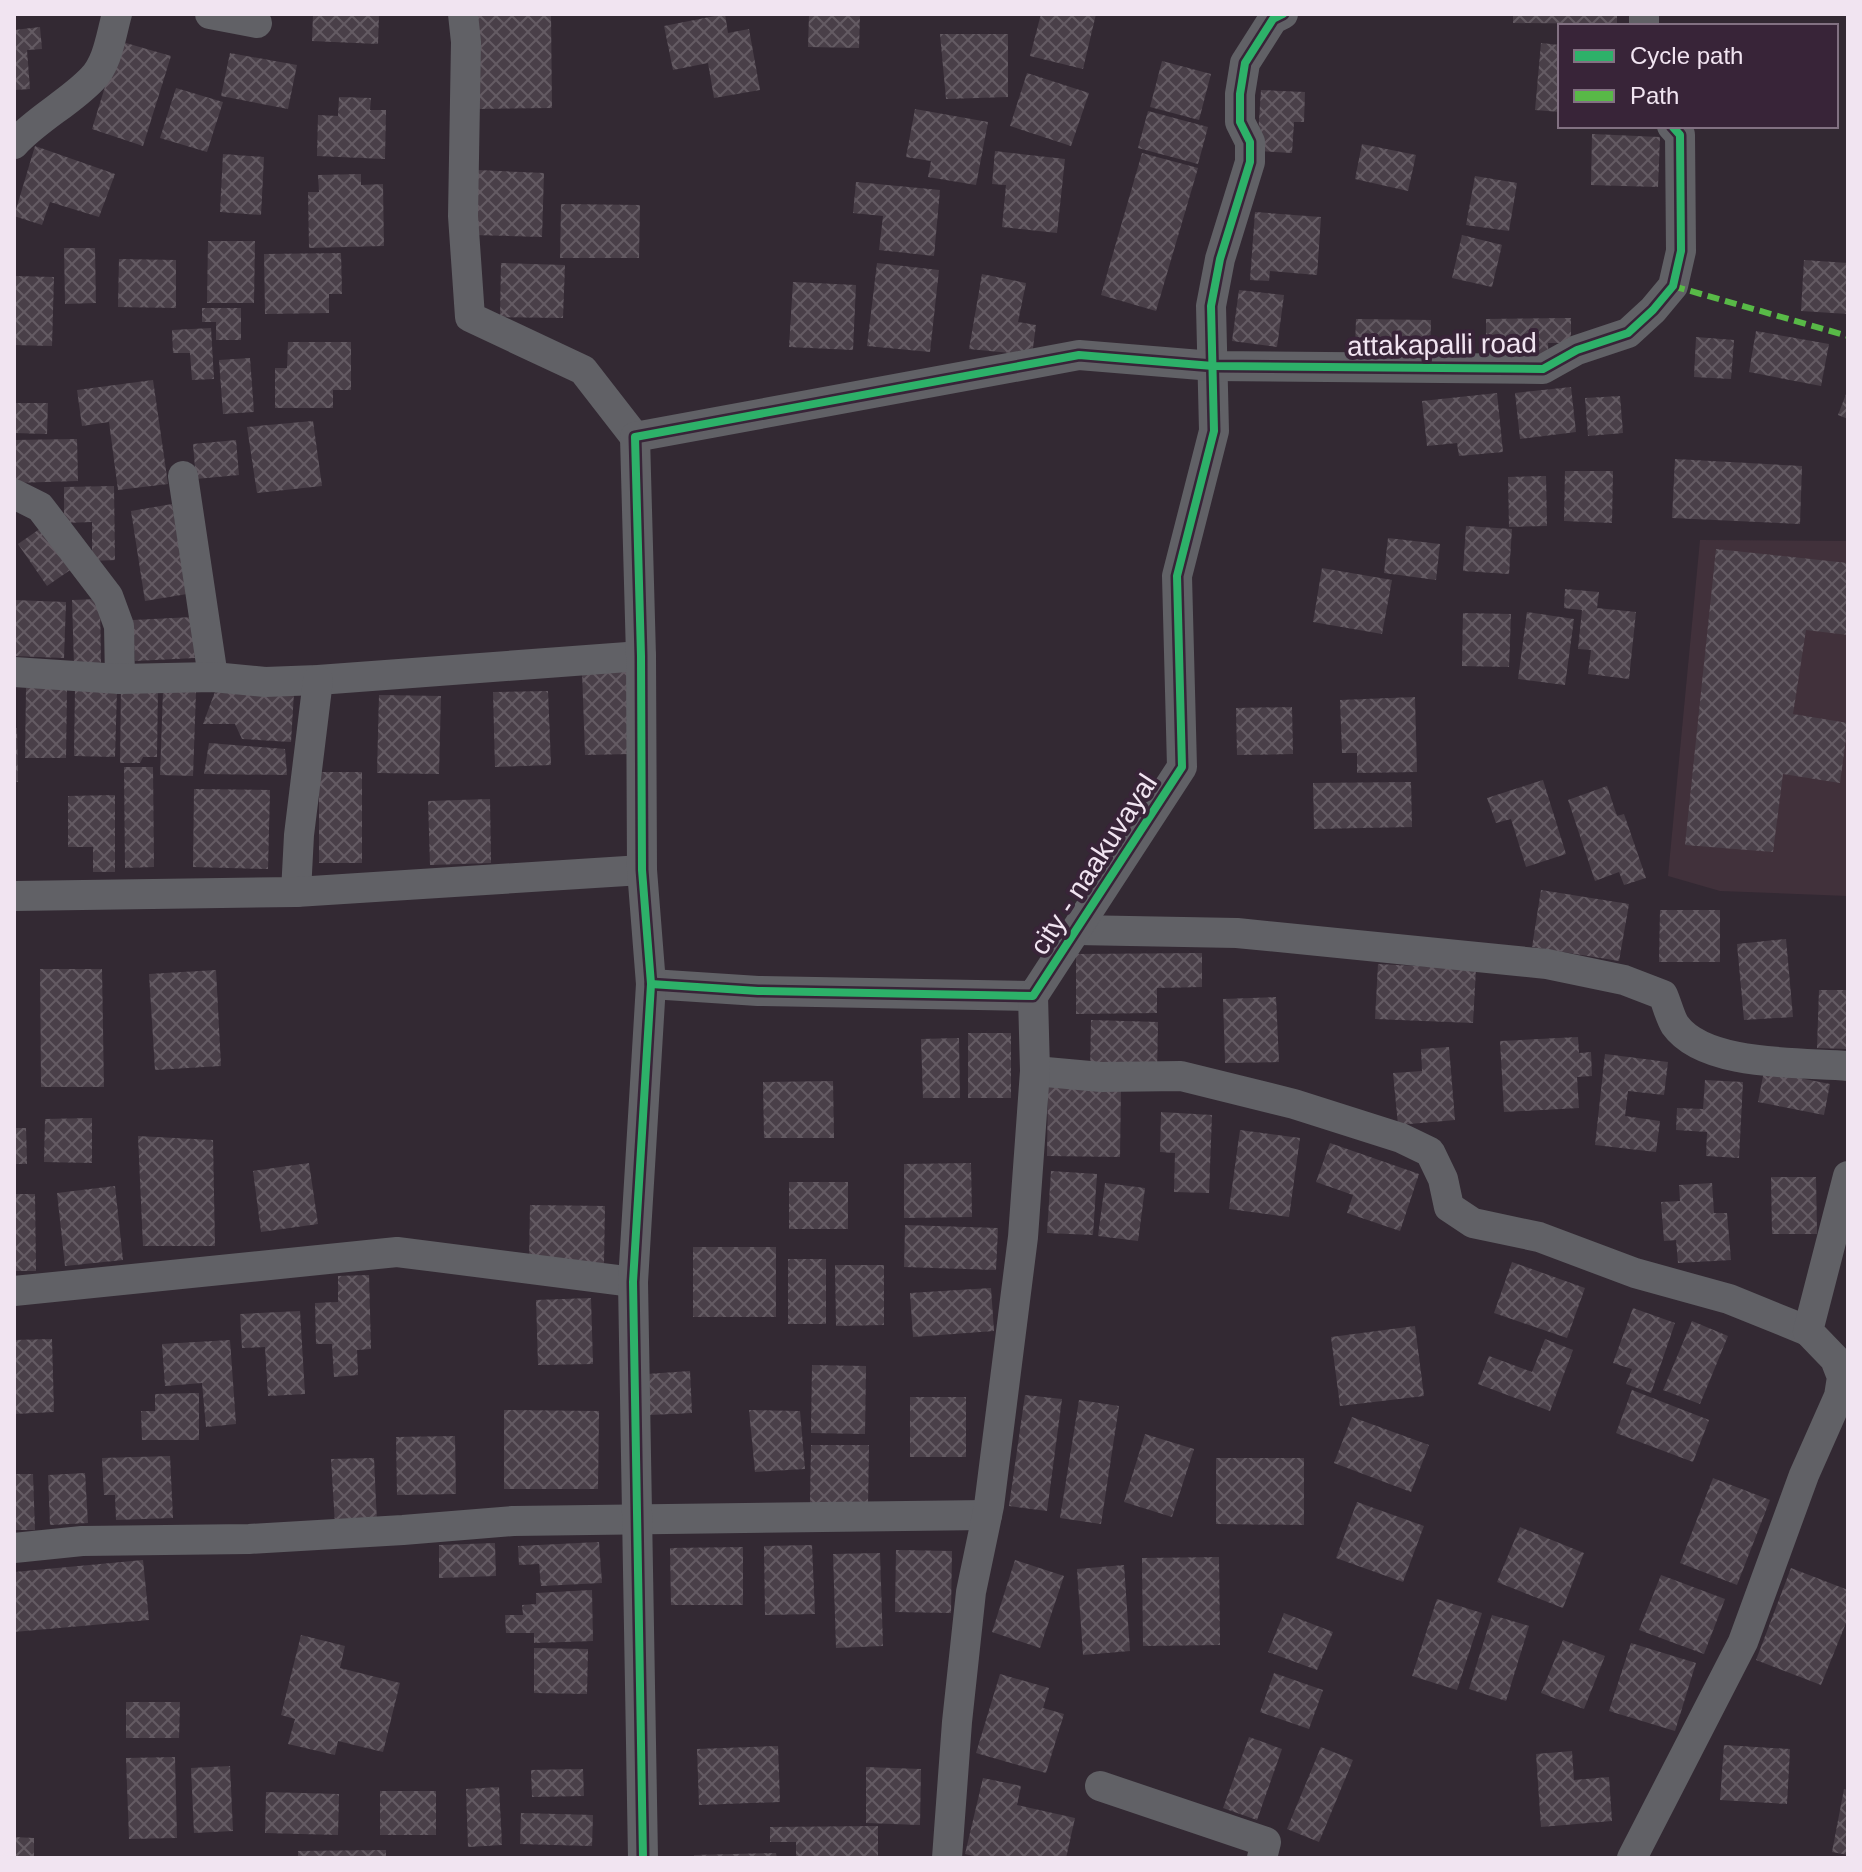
<svg xmlns="http://www.w3.org/2000/svg" width="1862" height="1872" font-family="Helvetica,sans-serif">
	<style>
		.education { fill: #41313b }
		.building { fill: url(#building-cross-hatch) }
		.lines { fill: none; stroke-linecap: round; stroke-linejoin: round }
		.street { stroke: #616166; stroke-width: 30 }
		.quiet { stroke: #58b947; stroke-width: 6; stroke-dasharray: 12 6; stroke-linecap: butt }
		.cycleway-casing { stroke: #382438; stroke-width: 13 }
		.cycleway { stroke: #2db169; stroke-width: 8 }
		.labels { text-anchor: middle; stroke-width: 8; stroke-linejoin: round; paint-order: stroke }
		.street-label { font-size: 28px; fill: #f1e4f1; stroke: #382438 }
	</style>
	<defs>
		<pattern id="building-cross-hatch" width="8" height="8" patternUnits="userSpaceOnUse" patternTransform="scale(2)"><rect width="8" height="8" fill="#493f48"/><path d="M0 0l8 8M0 8l8-8" fill="none" stroke="#645b63"/></pattern>
	</defs>
	<rect width="100%" height="100%" fill="#332933"/>
	<!-- education -->
	<path class="education" d="M1700 540 1848 541V896L1720 891 1668 876Z"/>
	<!-- building -->
	<g class="building">
		<path d="M313 14H379L378 44 312 41Z"/>
		<path d="M476 14H551L552 108 477 109Z"/>
		<path d="M725 14 728 33 749 29 760 90 714 98 708 63 673 70 664 26Z"/>
		<path d="M809 14H860L859 48 808 47Z"/>
		<path d="M1041 14H1096L1083 69 1030 56Z"/>
		<path d="M1513 14H1617V24L1513 23Z"/>
		<path d="M40 27 42 49 27 50 30 89 14 90V30Z"/>
		<path d="M940 34H1008V97L946 99Z"/>
		<path d="M119 41 171 56 143 146 92 129Z"/>
		<path d="M1541 43 1560 45V112L1535 110Z"/>
		<path d="M230 53 297 65 288 109 221 96Z"/>
		<path d="M1162 61 1211 74 1199 120 1150 107Z"/>
		<path d="M1027 73 1089 93 1071 146 1010 126Z"/>
		<path d="M176 88 223 102 207 152 160 138Z"/>
		<path d="M1261 90 1305 92 1304 122H1294L1292 153 1257 151Z"/>
		<path d="M339 97 371 98 370 110H386L385 159 317 156 318 115 338 116Z"/>
		<path d="M915 109 988 122 976 185 928 177 931 161 906 157Z"/>
		<path d="M1148 111 1208 127 1198 164 1138 148Z"/>
		<path d="M1592 134 1660 137 1658 187 1591 185Z"/>
		<path d="M1362 144 1416 155 1408 191 1355 179Z"/>
		<path d="M35 146 115 174 99 217 50 202 42 225 14 216Z"/>
		<path d="M995 151 1065 159 1057 233 1002 227 1006 185 992 184Z"/>
		<path d="M1142 153 1198 168 1156 311 1101 295Z"/>
		<path d="M223 154 264 157 261 215 220 212Z"/>
		<path d="M477 170 544 173 542 237 474 235Z"/>
		<path d="M361 174V185L383 184 384 246 309 248 308 192H319L318 175Z"/>
		<path d="M1475 176 1517 183 1509 231 1466 225Z"/>
		<path d="M856 182 940 190 934 256 879 250 883 216 853 213Z"/>
		<path d="M561 204 640 205 639 258H560Z"/>
		<path d="M1255 212 1321 217 1317 275 1270 271 1269 281 1250 280Z"/>
		<path d="M1462 235 1502 245 1492 287 1452 278Z"/>
		<path d="M208 241H255L254 303H207Z"/>
		<path d="M64 248H95L96 303 65 304Z"/>
		<path d="M341 253 342 294H329V313L265 314 264 254Z"/>
		<path d="M119 259 176 260V308L118 307Z"/>
		<path d="M1804 260 1848 263V314L1801 311Z"/>
		<path d="M501 263 565 265 563 318 500 317Z"/>
		<path d="M877 263 939 270 930 352 867 346Z"/>
		<path d="M982 274 1026 283 1018 322 1036 325 1032 355 969 349Z"/>
		<path d="M14 276 54 277 52 346 14 345Z"/>
		<path d="M793 282 856 285 853 350 789 347Z"/>
		<path d="M1239 290 1284 295 1277 347 1232 341Z"/>
		<path d="M202 308H241V340H216V322H202Z"/>
		<path d="M1571 318V343H1548L1549 363 1509 364V353L1486 354V319Z"/>
		<path d="M1356 319 1431 320 1430 356H1389V347L1355 346Z"/>
		<path d="M211 328 214 379 192 380 190 353H173L172 330Z"/>
		<path d="M1756 331 1829 344 1821 386 1749 372Z"/>
		<path d="M1696 337 1734 340 1731 379 1694 377Z"/>
		<path d="M288 342H351V390H333V408H275V368H287Z"/>
		<path d="M250 358 254 412 223 414 219 360Z"/>
		<path d="M153 380 168 484 118 490 109 422 82 426 77 390Z"/>
		<path d="M1571 387 1576 432 1520 439 1515 393Z"/>
		<path d="M1848 389V419L1838 415Z"/>
		<path d="M1497 393 1503 452 1459 456 1457 443 1427 446 1422 401Z"/>
		<path d="M1620 396 1623 433 1588 436 1585 398Z"/>
		<path d="M14 403H48L47 434 14 433Z"/>
		<path d="M313 421 322 486 257 493 247 427Z"/>
		<path d="M77 439 78 481 14 483V440Z"/>
		<path d="M236 440 239 475 196 479 193 444Z"/>
		<path d="M1675 459 1802 466 1800 524 1672 518Z"/>
		<path d="M1565 471H1613L1612 523 1564 521Z"/>
		<path d="M1546 476 1547 526 1509 527 1508 477Z"/>
		<path d="M114 486 115 560 92 561V522L64 523V487Z"/>
		<path d="M172 504 187 594 145 601 131 511Z"/>
		<path d="M44 526 73 568 47 586 18 544Z"/>
		<path d="M1466 526 1512 529 1509 574 1463 571Z"/>
		<path d="M1388 538 1440 544 1436 580 1384 573Z"/>
		<path d="M1716 549 1848 563V635L1806 630 1793 714 1848 723 1840 783 1783 774 1773 852 1685 845Z"/>
		<path d="M1322 568 1392 580 1382 634 1313 622Z"/>
		<path d="M1565 589 1599 592 1597 608 1636 612 1629 679 1588 674 1591 650 1578 649 1582 610 1564 608Z"/>
		<path d="M100 599 101 666H74L72 600Z"/>
		<path d="M14 600 66 602 64 658 14 656Z"/>
		<path d="M1527 612 1574 619 1565 685 1518 679Z"/>
		<path d="M1463 613 1511 614 1509 667 1462 666Z"/>
		<path d="M193 617 195 658 135 661 133 620Z"/>
		<path d="M629 670 631 754 585 755 582 671Z"/>
		<path d="M121 684 158 685 157 757H143L140 763H120Z"/>
		<path d="M26 688H67L66 758H25Z"/>
		<path d="M75 688 117 689 115 757 74 756Z"/>
		<path d="M216 689 294 693 291 742 242 739 235 724H203Z"/>
		<path d="M163 691 196 692 193 776 160 775Z"/>
		<path d="M548 691 551 765 495 767 493 692Z"/>
		<path d="M379 695 441 696 439 774 377 773Z"/>
		<path d="M1415 697 1417 772 1357 773V753H1342L1340 700Z"/>
		<path d="M1292 707 1293 754 1237 755 1236 708Z"/>
		<path d="M14 728H17L18 782H14Z"/>
		<path d="M209 743 285 749 287 775 204 774Z"/>
		<path d="M124 767H153L154 867 125 868Z"/>
		<rect x="319" y="772" width="43" height="91"/>
		<path d="M1543 780 1566 854 1526 867 1511 819 1496 823 1487 798Z"/>
		<path d="M1411 782 1412 827 1314 829 1313 783Z"/>
		<path d="M1607 786 1617 816 1624 814 1646 878 1624 885 1619 872 1595 881 1568 800Z"/>
		<path d="M194 789 270 790 268 869 193 867Z"/>
		<path d="M115 795V872H93V847H68V796Z"/>
		<path d="M490 799 491 863 430 865 428 801Z"/>
		<path d="M1541 890 1629 904 1619 961 1532 947Z"/>
		<path d="M1660 910H1720V962H1659Z"/>
		<path d="M1786 939 1793 1017 1744 1020 1737 944Z"/>
		<path d="M1202 953V987L1157 988V1013L1076 1014V954Z"/>
		<path d="M1378 964 1476 969 1473 1023 1375 1019Z"/>
		<path d="M40 969H102L104 1087H41Z"/>
		<path d="M216 970 221 1066 155 1070 149 974Z"/>
		<path d="M1819 990H1848V1049L1817 1048Z"/>
		<path d="M1276 997 1279 1062 1225 1063 1223 999Z"/>
		<path d="M1091 1020 1158 1022 1157 1074 1090 1073Z"/>
		<rect x="968" y="1033" width="43" height="65"/>
		<path d="M1578 1037 1579 1053 1591 1052 1592 1076 1577 1077 1579 1108 1504 1112 1500 1041Z"/>
		<path d="M959 1038 960 1098H923L921 1039Z"/>
		<path d="M1449 1047 1455 1120 1398 1125 1393 1073 1422 1071 1421 1049Z"/>
		<path d="M1605 1054 1668 1062 1664 1095 1628 1091 1625 1116 1660 1121 1656 1152 1595 1145Z"/>
		<path d="M1764 1071 1830 1084 1824 1115 1758 1102Z"/>
		<path d="M1705 1080 1743 1082 1739 1158 1706 1156 1707 1132 1676 1130 1677 1108 1703 1109Z"/>
		<path d="M833 1081 834 1138H764L763 1082Z"/>
		<path d="M1048 1085 1121 1087 1120 1157 1047 1156Z"/>
		<path d="M1161 1112 1212 1115 1209 1193 1174 1192 1175 1153 1160 1152Z"/>
		<path d="M92 1118V1163L44 1162 45 1119Z"/>
		<path d="M14 1128H26L27 1164H14Z"/>
		<path d="M1240 1130 1300 1138 1289 1217 1229 1209Z"/>
		<path d="M138 1136 213 1140 215 1246H143Z"/>
		<path d="M1330 1143 1419 1174 1400 1231 1347 1213 1353 1195 1316 1182Z"/>
		<path d="M309 1163 318 1224 261 1232 253 1171Z"/>
		<path d="M971 1163 972 1217 904 1218V1164Z"/>
		<path d="M1051 1171 1097 1174 1093 1235 1047 1233Z"/>
		<path d="M1771 1177H1816L1817 1234H1772Z"/>
		<rect x="789" y="1182" width="59" height="47"/>
		<path d="M1105 1183 1145 1188 1138 1241 1098 1236Z"/>
		<path d="M1712 1183 1714 1213H1727L1731 1260 1678 1263 1676 1240 1664 1241 1661 1202 1680 1201 1679 1185Z"/>
		<path d="M115 1186 123 1260 65 1266 57 1193Z"/>
		<path d="M14 1194H35L36 1271H14Z"/>
		<path d="M530 1205 605 1206 604 1263 529 1262Z"/>
		<path d="M905 1225 998 1228 996 1270 904 1267Z"/>
		<rect x="693" y="1247" width="83" height="70"/>
		<rect x="788" y="1259" width="38" height="65"/>
		<path d="M1512 1262 1585 1288 1567 1338 1494 1313Z"/>
		<path d="M835 1265H884V1325L836 1326Z"/>
		<path d="M369 1275 371 1349 357 1350 358 1375 334 1377 332 1344H316L315 1303 338 1302V1276Z"/>
		<path d="M991 1288 994 1331 913 1337 910 1293Z"/>
		<path d="M591 1298 593 1364 538 1365 536 1300Z"/>
		<path d="M1633 1308 1675 1323 1651 1393 1626 1384 1632 1369 1613 1363Z"/>
		<path d="M300 1311 305 1394 268 1396 265 1347 242 1348 240 1314Z"/>
		<path d="M1692 1321 1728 1336 1700 1404 1663 1390Z"/>
		<path d="M1415 1326 1424 1396 1340 1406 1331 1337Z"/>
		<path d="M52 1339 54 1412 14 1414V1340Z"/>
		<path d="M1545 1339 1573 1350 1550 1411 1478 1384 1489 1356 1532 1372Z"/>
		<path d="M230 1340 236 1424 206 1427 202 1383 165 1386 162 1344Z"/>
		<path d="M812 1365 866 1366 865 1434 811 1433Z"/>
		<path d="M690 1371 692 1413 650 1415 647 1374Z"/>
		<path d="M1632 1390 1709 1420 1693 1462 1616 1433Z"/>
		<path d="M199 1393V1440H142L141 1411H155V1394Z"/>
		<path d="M1025 1395 1062 1399 1047 1511 1009 1506Z"/>
		<rect x="910" y="1397" width="56" height="60"/>
		<path d="M1079 1400 1119 1406 1101 1524 1060 1518Z"/>
		<path d="M504 1410 599 1411 598 1489H504Z"/>
		<path d="M749 1410 800 1411 805 1469 755 1472Z"/>
		<path d="M1352 1417 1429 1445 1411 1492 1334 1463Z"/>
		<path d="M1145 1434 1194 1449 1172 1517 1124 1502Z"/>
		<path d="M455 1436 456 1494 397 1495 396 1437Z"/>
		<path d="M811 1445H869L868 1504 810 1503Z"/>
		<path d="M170 1456 173 1518 116 1520 115 1495H104L102 1458Z"/>
		<path d="M374 1458 377 1523 335 1525 331 1459Z"/>
		<path d="M1216 1458H1304V1525L1216 1524Z"/>
		<path d="M85 1473 88 1523 50 1525 48 1475Z"/>
		<path d="M14 1474H33L35 1530H14Z"/>
		<path d="M1713 1478 1770 1500 1737 1585 1680 1563Z"/>
		<path d="M1357 1502 1424 1526 1403 1582 1336 1558Z"/>
		<path d="M1520 1527 1584 1553 1563 1608 1497 1582Z"/>
		<path d="M599 1542 602 1583 541 1586 539 1564 519 1565 518 1546Z"/>
		<path d="M495 1543 496 1576 439 1578V1545Z"/>
		<path d="M812 1545 815 1614 765 1615 764 1546Z"/>
		<path d="M743 1547V1605H671L670 1548Z"/>
		<path d="M896 1550 952 1551 951 1613 895 1612Z"/>
		<path d="M880 1553 883 1646 836 1648 833 1554Z"/>
		<path d="M1219 1557 1220 1645 1143 1646 1142 1558Z"/>
		<path d="M143 1560 149 1620 14 1632V1572Z"/>
		<path d="M1015 1560 1064 1576 1040 1648 992 1632Z"/>
		<path d="M1124 1565 1130 1651 1083 1655 1077 1569Z"/>
		<path d="M1791 1568 1848 1590V1618L1821 1685 1756 1660Z"/>
		<path d="M1661 1575 1725 1599 1704 1654 1639 1630Z"/>
		<path d="M592 1590 593 1641 534 1643V1633H506L505 1615H523L522 1605 536 1604V1593Z"/>
		<path d="M1437 1599 1482 1613 1457 1690 1412 1676Z"/>
		<path d="M1284 1613 1333 1632 1317 1670 1268 1652Z"/>
		<path d="M1492 1615 1529 1626 1506 1701 1469 1689Z"/>
		<path d="M301 1635 345 1646 340 1668 400 1683 383 1752 338 1741 335 1755 288 1744 295 1719 281 1715Z"/>
		<path d="M1563 1640 1605 1656 1584 1709 1541 1693Z"/>
		<path d="M1631 1643 1696 1663 1675 1731 1609 1711Z"/>
		<path d="M534 1648 588 1649 587 1694 534 1693Z"/>
		<path d="M1274 1673 1323 1690 1309 1729 1260 1712Z"/>
		<path d="M1000 1674 1049 1688 1043 1708 1064 1714 1046 1773 976 1753Z"/>
		<path d="M126 1702H180L179 1738H126Z"/>
		<path d="M1249 1737 1282 1749 1257 1820 1223 1808Z"/>
		<path d="M1724 1745 1790 1749 1787 1804 1720 1800Z"/>
		<path d="M778 1746 780 1802 699 1805 697 1749Z"/>
		<path d="M1321 1747 1353 1760 1319 1842 1287 1829Z"/>
		<path d="M1572 1751 1574 1780 1609 1777 1612 1821 1541 1827 1536 1754Z"/>
		<path d="M175 1757 177 1838 129 1839 126 1758Z"/>
		<path d="M230 1766 233 1831 194 1833 191 1768Z"/>
		<path d="M866 1767 921 1769 920 1825 866 1823Z"/>
		<path d="M583 1769 584 1796 532 1797 531 1770Z"/>
		<path d="M983 1778 1021 1786 1017 1805 1075 1818 1066 1858H982L965 1854Z"/>
		<path d="M499 1787 502 1845 468 1847 466 1789Z"/>
		<path d="M1844 1789 1848 1790V1855L1832 1852Z"/>
		<rect x="380" y="1791" width="56" height="44"/>
		<path d="M266 1792 339 1794 338 1835 265 1833Z"/>
		<path d="M521 1813 593 1815 592 1846 520 1844Z"/>
		<path d="M878 1826V1858H796V1842H770V1827Z"/>
		<path d="M14 1837 34 1838V1858H14Z"/>
		<path d="M386 1850V1858H298V1851Z"/>
		<path d="M776 1853 777 1858H694V1855Z"/>
	</g>
	<g class="lines">
		<!-- street -->
		<g class="street">
			<path d="M210 14 257 23"/>
			<path d="M463 14 466 42 463 216 470 317 583 370 635 437"/>
			<path d="M1644 14V26"/>
			<path d="M14 144C38 118 69 103 92 79 108 63 111 35 117 14"/>
			<path d="M183 476 213 677"/>
			<path d="M14 494 40 507 108 596 119 626 120 679"/>
			<path d="M14 672 120 679 213 677 265 682 318 680 641 656"/>
			<path d="M296 892 299 835 318 680"/>
			<path d="M14 896 296 892 642 870"/>
			<path d="M1076 930 1237 933 1547 964 1624 980 1663 995C1667 1004 1670 1017 1675 1025 1705 1067 1800 1062 1848 1066"/>
			<path d="M651 984 758 991 1033 996 1182 767 1177 576 1214 431 1211 306 1220 259 1250 162V142L1240 122V94L1245 63 1273 19 1283 14"/>
			<path d="M1035 1071 1101 1077 1181 1076 1294 1104 1401 1138 1430 1152 1443 1179 1449 1207 1473 1223 1539 1237 1635 1273 1729 1299 1808 1331"/>
			<path d="M14 1291 397 1252 633 1282"/>
			<path d="M14 1548 82 1541 249 1539 403 1530 513 1521 987 1515"/>
			<path d="M1100 1786 1266 1842 1262 1858"/>
			<path d="M643 1858 633 1282 651 984 642 870 641 656 635 437 1079 355 1213 366 1543 369 1577 350 1628 333 1653 310 1673 286 1681 251 1680 135 1672 126"/>
			<path d="M947 1858 957 1722 971 1592 989 1506 1023 1237 1035 1071 1033 996"/>
			<path d="M1632 1858 1743 1642 1804 1475 1839 1396 1842 1377 1835 1359 1808 1331 1848 1176"/>
		</g>
		<!-- quiet -->
		<path class="quiet" d="M1673 286 1848 336"/>
		<defs>
			<g id="cycleway">
				<path d="M651 984 758 991 1033 996 1182 767 1177 576 1214 431 1211 306 1220 259 1250 162V142L1240 122V94L1245 63 1273 19 1283 14"/>
				<path d="M643 1858 633 1282 651 984 642 870 641 656 635 437 1079 355 1213 366 1543 369 1577 350 1628 333 1653 310 1673 286 1681 251 1680 135 1672 126"/>
			</g>
		</defs>
		<!-- cycleway casing -->
		<use href="#cycleway" class="cycleway-casing"/>
		<!-- cycleway -->
		<use href="#cycleway" class="cycleway"/>
	</g>
	<g class="labels">
		<!-- street labels -->
		<g class="street-label">
			<text transform="translate(1442 344) rotate(-1)" y="10">attakapalli road</text>
			<text transform="translate(1093 864) rotate(-57)" y="10">city - naakuvayal</text>
		</g>
	</g>
	<!-- border -->
	<rect width="1862" height="1872" fill="none" stroke="#f1e4f1" stroke-width="32"/>
	<!-- legend -->
	<rect x="1558" y="24" width="280" height="104" fill="#382438" stroke="#827182" stroke-width="2"/>
	<rect x="1574" y="50" width="40" height="12" fill="#2db169" stroke="#827182" stroke-width="2"/>
	<text x="1630" y="64" font-size="24" fill="#f1e4f1">Cycle path</text>
	<rect x="1574" y="90" width="40" height="12" fill="#58b947" stroke="#827182" stroke-width="2"/>
	<text x="1630" y="104" font-size="24" fill="#f1e4f1">Path</text>
</svg>
